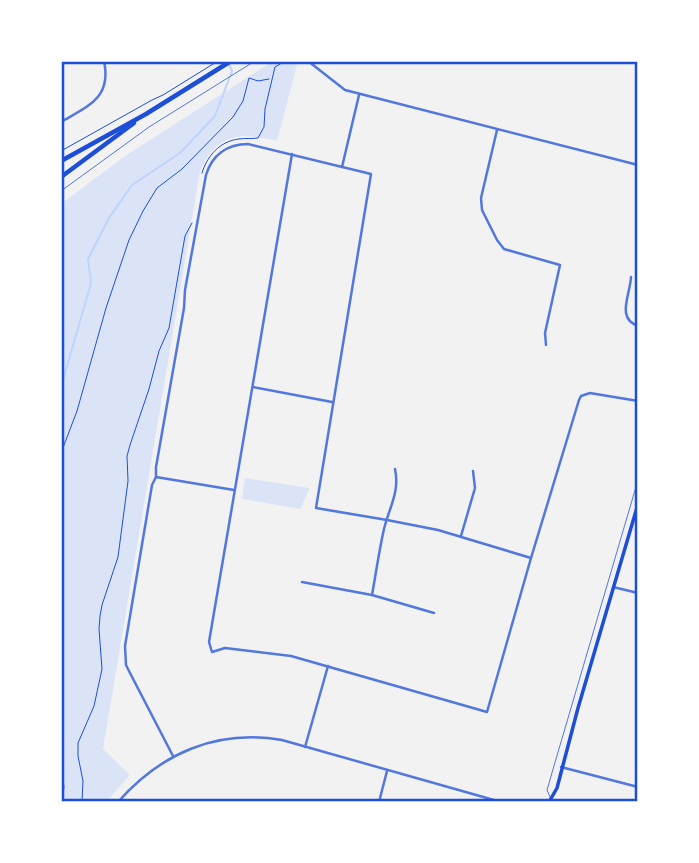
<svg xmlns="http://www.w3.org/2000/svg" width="699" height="863" font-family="'Fira Sans Condensed',sans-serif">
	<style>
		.green { fill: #dbe4f7 }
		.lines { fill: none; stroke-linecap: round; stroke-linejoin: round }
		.stream { stroke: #bfd3fe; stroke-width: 2 }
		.path { stroke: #1d4ed8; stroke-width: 1 }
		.service { stroke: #5277de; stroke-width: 1 }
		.minor { stroke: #5277de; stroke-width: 2.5 }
		.tertiary { stroke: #5277de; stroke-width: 2.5 }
		.secondary { stroke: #1d4ed8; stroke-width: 3.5 }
		.trunk { stroke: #1d4ed8; stroke-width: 4.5 }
		.neatline { fill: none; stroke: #1d4ed8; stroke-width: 2.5 }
	</style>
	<rect width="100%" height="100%" fill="#f2f2f2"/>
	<!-- green -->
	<g class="green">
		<path d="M273 61H293L297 65 277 141C240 132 217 133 200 171L103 749 130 775 106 802H61V204L125 156Z"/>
		<path d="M245 478 309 488C308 496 302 501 301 509L242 499Z"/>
	</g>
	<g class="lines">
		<!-- stream -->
		<path class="stream" d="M61 387 91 283 88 259 109 218 132 185 180 153 215 116 232 71 229 64"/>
		<!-- path -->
		<g class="path">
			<path d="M61 151 152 100 163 95 218 61"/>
			<path d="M202 173C207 156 220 141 239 139 245 138 251 139 258 138L264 127 265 109 275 67 285 61"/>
			<path d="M61 453 77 411 106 308 129 240 143 211 157 188 182 169 233 117 243 101 249 78 258 81 269 79"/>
			<path d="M61 625V653"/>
			<path d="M61 757 64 788 61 798"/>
			<path d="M82 802 83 781 78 756V743L94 706 102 669 99 629 100 616 102 605 118 557 128 481 127 456 130 445 149 389 159 351 169 328 185 236 192 223"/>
		</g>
		<!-- service -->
		<g class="service">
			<path d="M61 191 149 127 255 61"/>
			<path d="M550 797 547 790 556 759 638 480"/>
		</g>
		<!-- minor -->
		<g class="minor">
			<path d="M308 61 345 90 638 165"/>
			<path d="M61 122C88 106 112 98 104 61"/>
			<path d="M497 130 481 198 482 210 497 240 504 249 560 265 545 333 546 345"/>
			<path d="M292 154 209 642 212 652 225 648 291 656 487 712 531 558 579 400 581 396 590 393 638 401"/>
			<path d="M342 167 359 95"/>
			<path d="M631 277C630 296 616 318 638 326"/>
			<path d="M253 387 332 402"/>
			<path d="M156 477 234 490"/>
			<path d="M461 536 475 488 473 471"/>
			<path d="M302 582 372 595 434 613"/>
			<path d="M372 595C376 573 379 551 384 529 389 508 400 492 395 469"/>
			<path d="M305 747 328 666"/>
			<path d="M173 756 130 673 126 665 125 646 152 485 156 477V467L184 308 185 290 206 175C212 155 227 144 248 144L371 174 316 508 387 520 438 530 531 558"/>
			<path d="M561 767 638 787"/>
			<path d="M118 802C161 753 217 729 282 740L501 802"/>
			<path d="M379 802 387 771"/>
		</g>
		<!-- tertiary -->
		<path class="tertiary" d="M613 587 638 593"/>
		<!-- secondary -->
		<path class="secondary" d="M549 802 557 788 578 708 638 504"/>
		<!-- trunk -->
		<g class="trunk">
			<path d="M61 161 146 114 231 61"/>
			<path d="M61 177 134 123"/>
		</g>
	</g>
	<!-- border -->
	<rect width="699" height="863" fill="none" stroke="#ffffff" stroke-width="126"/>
	<rect x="63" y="63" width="573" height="737" class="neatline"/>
</svg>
